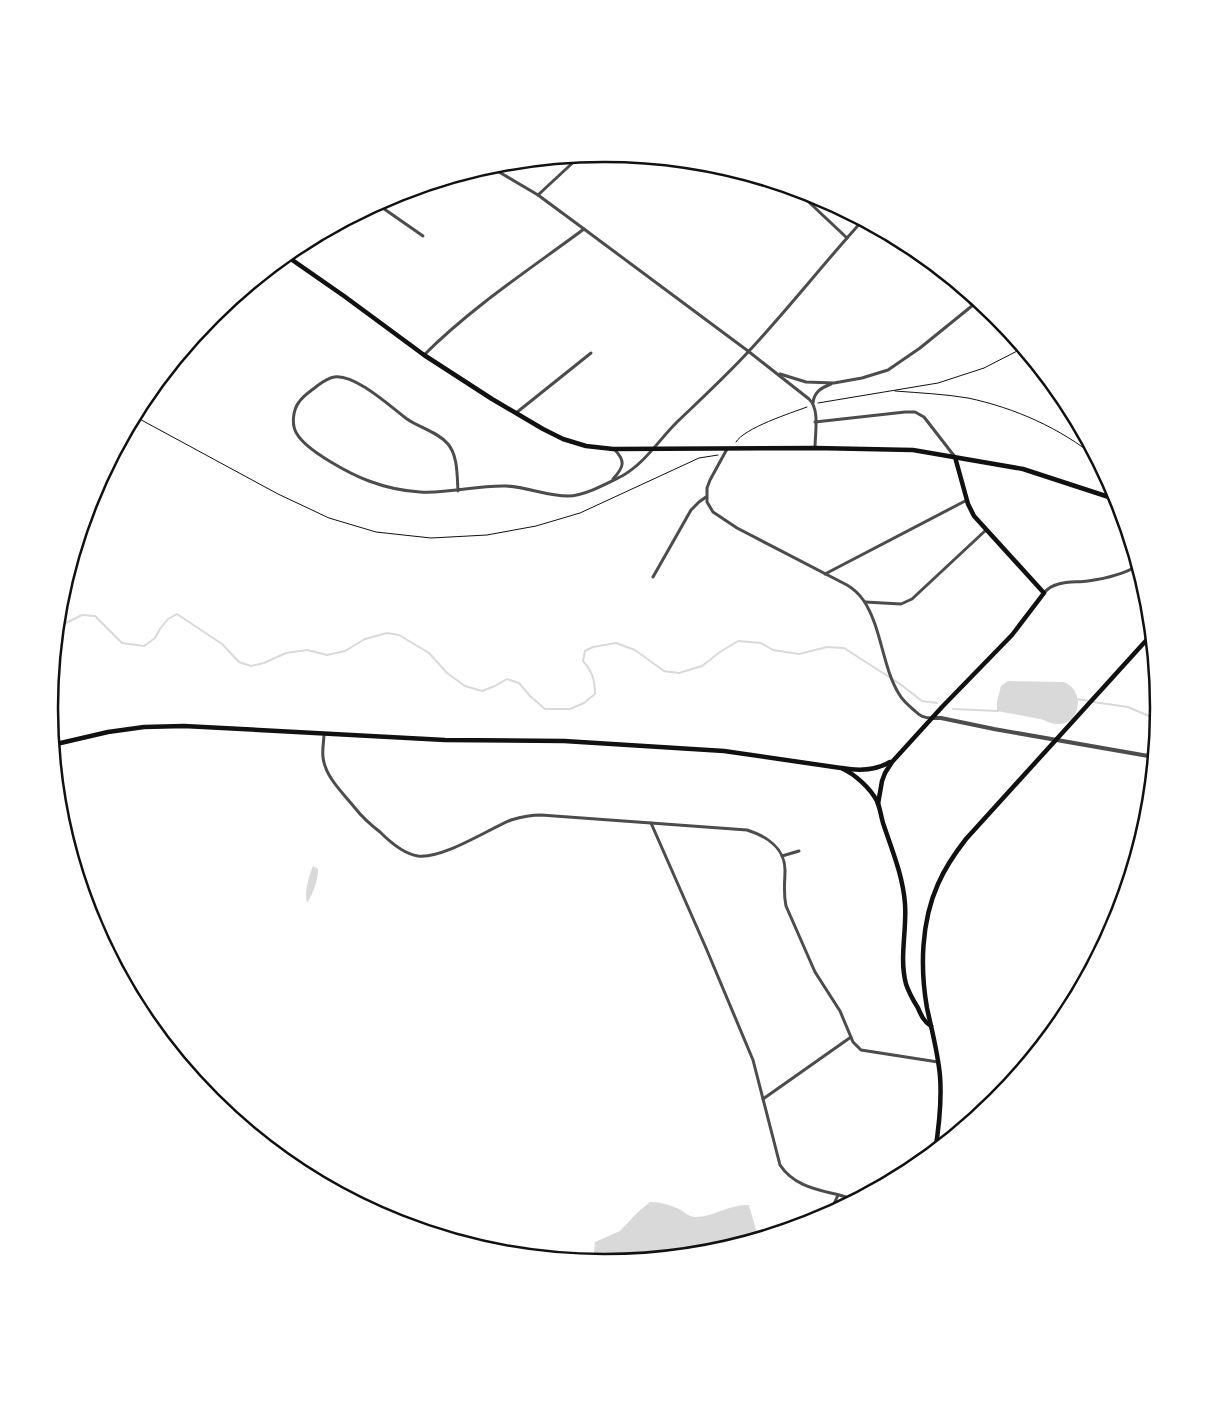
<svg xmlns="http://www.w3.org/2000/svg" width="1208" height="1417" font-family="'Fira Sans',sans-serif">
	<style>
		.water { fill: #d9d9d9 }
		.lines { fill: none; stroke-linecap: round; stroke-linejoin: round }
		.stream { stroke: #d9d9d9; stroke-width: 2 }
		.path { stroke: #111; stroke-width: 1 }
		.minor { stroke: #4c4c4c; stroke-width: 3 }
		.tertiary { stroke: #4c4c4c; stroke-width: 4 }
		.secondary { stroke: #111; stroke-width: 4.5 }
		.primary { stroke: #111; stroke-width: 4.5 }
		.rim { fill: none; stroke: #111; stroke-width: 2.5 }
	</style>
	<rect width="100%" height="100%" fill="#fff"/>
	<!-- water -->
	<g class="water">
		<path d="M1008 681 1064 682C1086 691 1080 724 1059 724 1053 725 1047 721 1040 719 1026 716 1012 714 997 711V702L1001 686Z"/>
		<path d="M313 866 318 869C318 881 313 893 307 903 304 893 309 875 313 866Z"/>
		<path d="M650 1202C661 1202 671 1205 681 1210 685 1213 690 1217 695 1217 714 1217 729 1204 749 1205L756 1230 762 1238 712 1253 604 1264 593 1263 595 1242 620 1231 638 1212Z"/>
	</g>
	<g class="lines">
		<!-- stream -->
		<g class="stream">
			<path d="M57 625 64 624 82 615 95 616 122 643 144 646 155 638 160 629 168 619 177 614 222 644 239 662 251 666 264 663 286 653 307 650 327 655 345 651 365 639 387 633 399 635 429 653 447 673 465 686 482 691 495 686 507 679 519 683 530 696 545 709H570L584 703 595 694C595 680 592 671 583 661L585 651 593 647 616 643 635 650 664 671 679 673 702 666 720 652 738 641 761 643 773 650 799 654 827 647 844 648 900 684 922 701 937 703"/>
			<path d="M1076 699 1089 701"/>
			<path d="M1093 702 1128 707 1158 720"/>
			<path d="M953 709 998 711"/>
		</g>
		<!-- path -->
		<g class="path">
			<path d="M895 391C920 393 944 394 968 398 1015 408 1060 428 1097 458"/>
			<path d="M818 403 938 383 984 368 1023 348"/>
			<path d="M134 416 278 494 329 518 376 532 431 538 487 535 536 526 580 513 699 458 718 455"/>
			<path d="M736 442C744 428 791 413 807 407"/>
		</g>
		<!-- minor -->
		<g class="minor">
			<path d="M489 166 538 195 584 229 748 351 809 399C820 409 815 433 815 448"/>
			<path d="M795 189 847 238"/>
			<path d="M538 195 580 156"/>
			<path d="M377 204 423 236"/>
			<path d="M908 244 956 287 972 305"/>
			<path d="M424 355C472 307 530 269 584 229"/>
			<path d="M780 374 806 382 834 383 862 378 888 370 920 348 978 301"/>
			<path d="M813 403C814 392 821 388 831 384"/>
			<path d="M516 413 591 353"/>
			<path d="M815 422 905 412H915L924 417 955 457"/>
			<path d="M727 449 710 480 707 488V502L713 512 737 528 847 585C854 589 859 594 864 601 882 629 882 666 899 694 903 701 909 706 915 711 920 716 924 718 932 718"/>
			<path d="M613 479C624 467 626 461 614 449"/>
			<path d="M458 491C457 476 458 456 448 444 438 432 420 428 407 419 391 407 354 373 334 377 328 378 321 383 317 386 311 391 304 395 299 402 293 410 291 425 297 434 307 451 350 474 369 481 385 487 403 491 420 492 449 494 477 485 506 486 527 487 547 496 568 496 584 496 608 483 622 476 645 463 658 441 677 422 701 399 726 376 749 351 788 309 824 263 863 220"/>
			<path d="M1137 566 1140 572"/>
			<path d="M825 574 967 500"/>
			<path d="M653 577 691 510 699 502 706 497"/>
			<path d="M1044 593C1054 580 1073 583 1088 581 1102 579 1124 574 1137 566"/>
			<path d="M865 602 901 604 912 599 986 530"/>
			<path d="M324 734C324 741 322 749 323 757 325 777 343 793 355 808 362 817 371 825 380 832 390 842 404 854 418 856 443 859 487 830 511 820 521 817 530 815 541 815L747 830C766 836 785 848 785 870 785 884 783 892 786 906L815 972 840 1011 853 1042 861 1050 938 1062"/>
			<path d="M651 823 706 948 753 1060 780 1165C795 1188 822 1190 846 1197"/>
			<path d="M782 856 799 851"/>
			<path d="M763 1099 851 1037"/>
			<path d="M829 1215 838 1195"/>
		</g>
		<!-- tertiary -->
		<path class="tertiary" d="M933 718H941L994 729 1154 757"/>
		<!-- secondary -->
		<g class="secondary">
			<path d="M285 255 344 296 424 355 492 399 543 429 563 439 586 446 613 449 815 448 913 450 1023 469 1118 500"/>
			<path d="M842 768C859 771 875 771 890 762"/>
			<path d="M878 804 882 781 885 773 892 762 942 707 1012 635 1044 593 974 516 968 504 955 457"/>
		</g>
		<!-- primary -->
		<g class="primary">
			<path d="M52 745 108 732 144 727 184 726 445 740 564 741 724 751 841 768C855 774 870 788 877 801 880 808 881 816 883 823 892 850 903 876 905 904 907 930 899 958 906 984 909 993 913 1000 918 1008 921 1015 924 1022 931 1026"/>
			<path d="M935 1152C939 1127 942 1102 940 1076 938 1053 932 1031 927 1008 920 968 921 922 938 884 945 868 955 853 966 839L1152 634"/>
		</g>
	</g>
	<!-- crop -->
	<path d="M0 0H1208V1417H0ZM58 708a546 546 0 1 1 1092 0a546 546 0 1 1-1092 0Z" fill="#fff" fill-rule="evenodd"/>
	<path class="rim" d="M58 708a546 546 0 1 1 1092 0a546 546 0 1 1-1092 0Z"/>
</svg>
